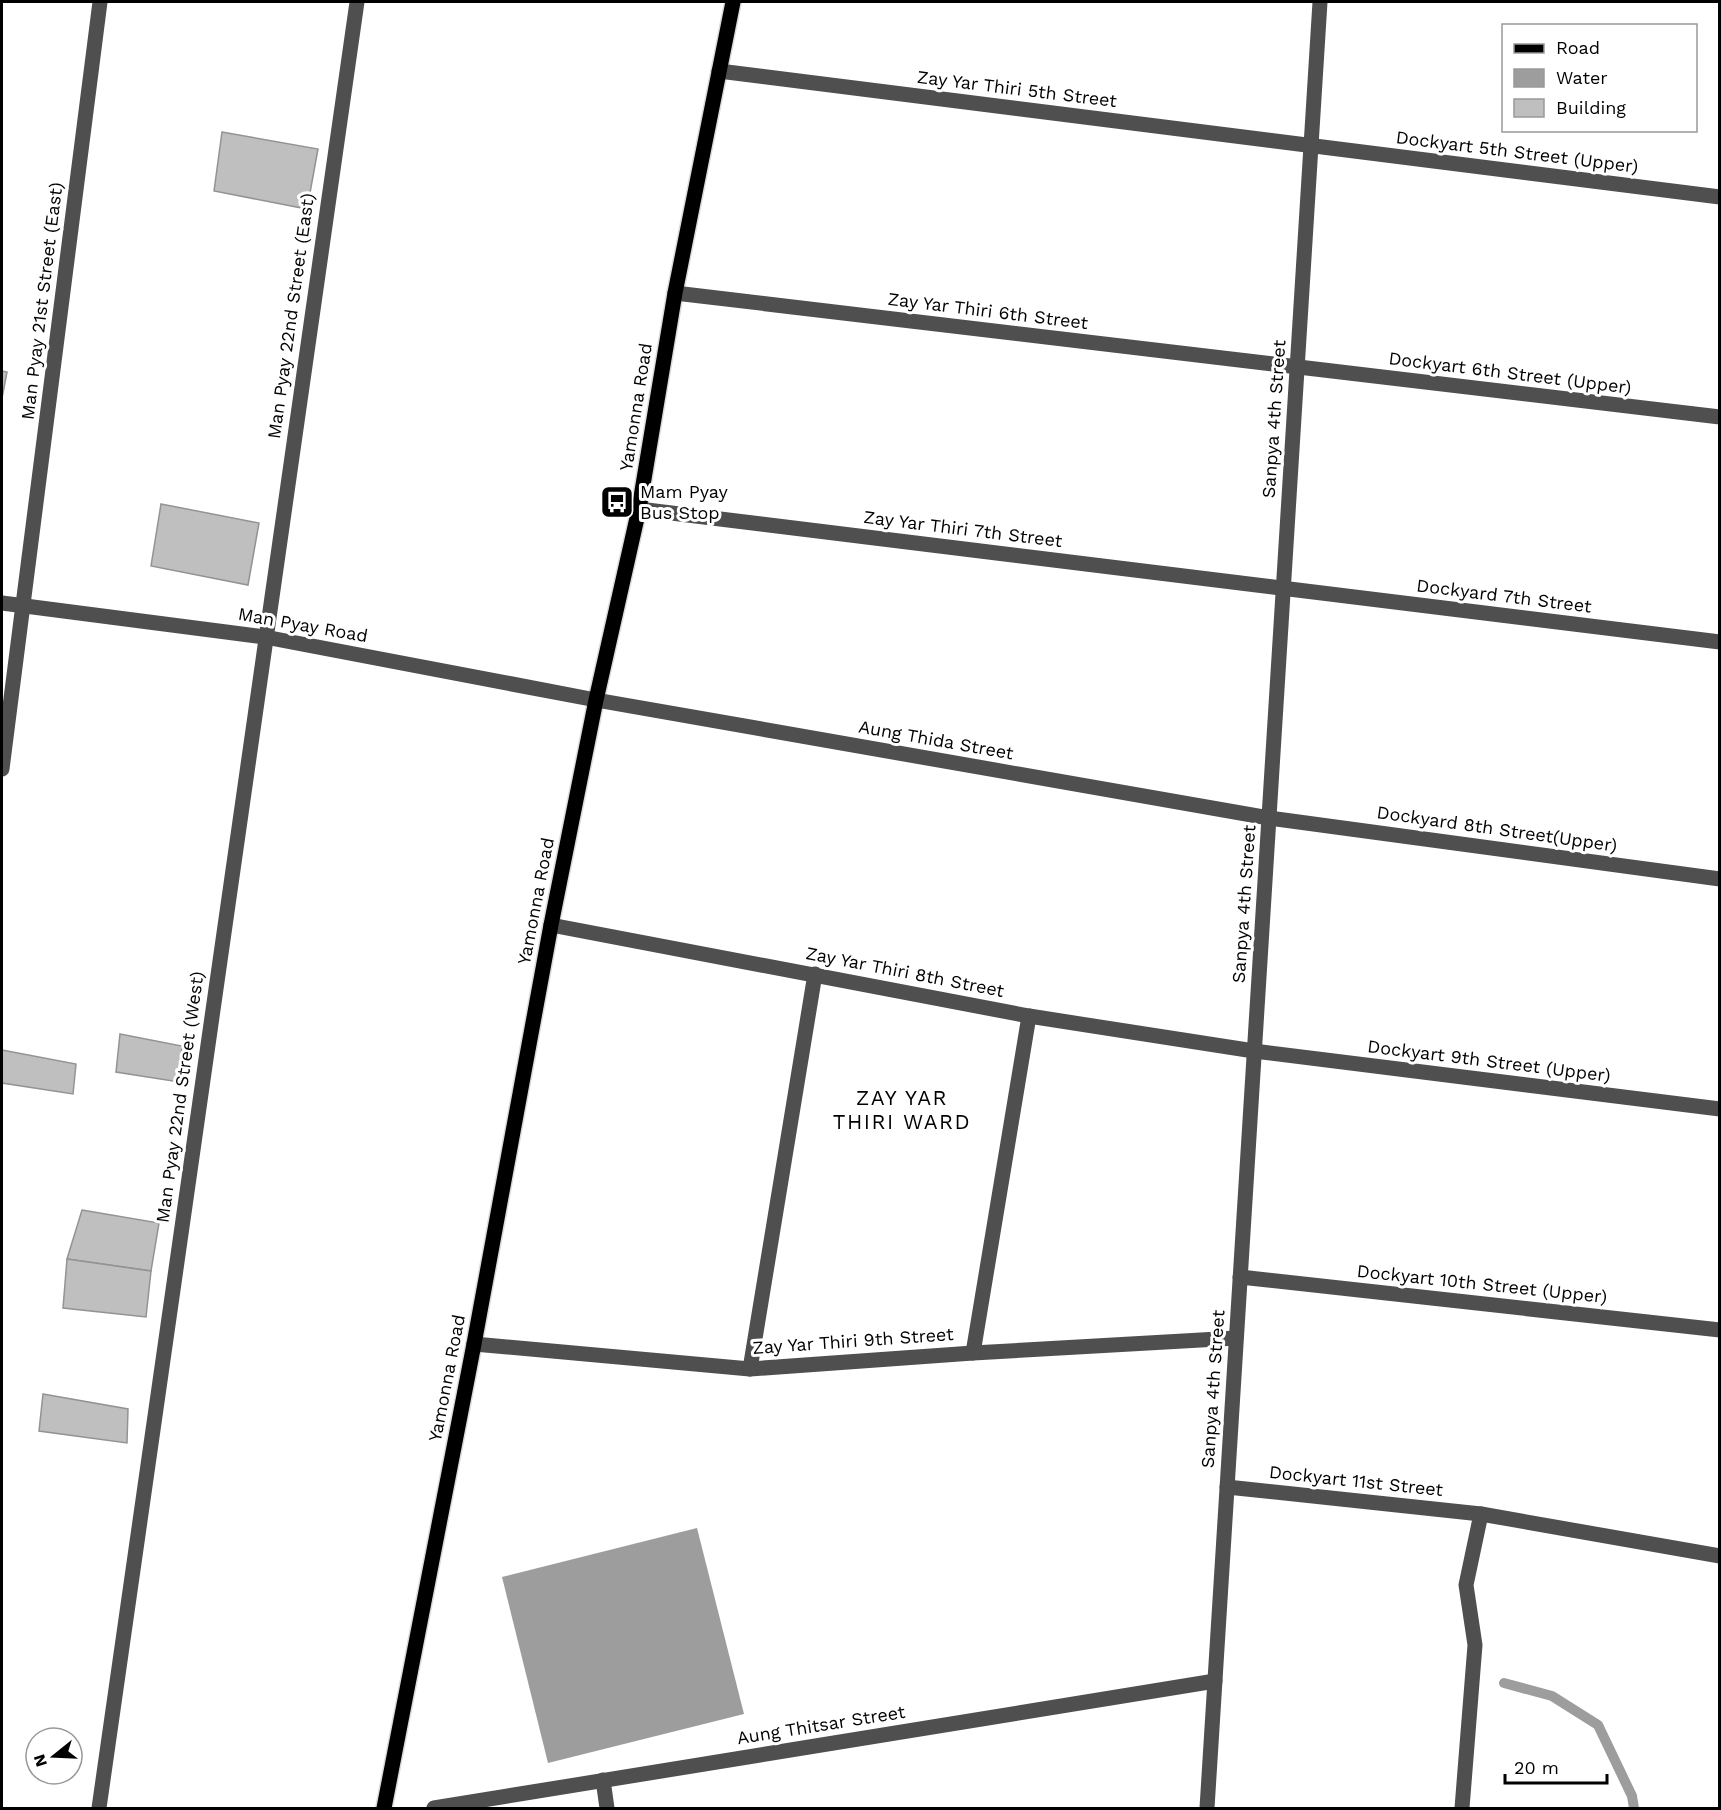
<svg xmlns="http://www.w3.org/2000/svg" width="1721" height="1810" font-family="'Work Sans',sans-serif">
	<style>
		.water { fill: #9d9d9d }
		.lines { fill: none; stroke-linecap: round; stroke-linejoin: round }
		.stream { stroke: #9d9d9d; stroke-width: 10 }
		.building { fill: #bfbfbf; stroke: #939393; stroke-width: 1.5 }
		.major-casing { stroke: #dbdbdb; stroke-width: 18 }
		.minor { stroke: #4f4f4f; stroke-width: 15 }
		.major { stroke: #000; stroke-width: 15 }
		.labels { text-anchor: middle; stroke-width: 6; stroke-linejoin: round; paint-order: stroke }
		.street-label { font-size: 18px; fill: #000; stroke: #fff }
		.poi-label { font-size: 18px; fill: #000; stroke: #fff; text-anchor: start }
		.quarter-label { font-size: 21px; letter-spacing: 1.5px; fill: #000; stroke: #fff }
	</style>
	<rect width="100%" height="100%" fill="#fff"/>
	<!-- water -->
	<path class="water" d="M697 1528 744 1714 548 1763 502 1577Z"/>
	<g class="lines">
		<!-- stream -->
		<path class="stream" d="M1504 1683 1552 1696 1598 1725 1632 1796 1634 1808"/>
	</g>
	<!-- building -->
	<g class="building">
		<path d="M222 132 318 149 307 209 214 191Z"/>
		<path d="M2 371 7 372 2 398Z"/>
		<path d="M161 504 259 523 248 585 151 566Z"/>
		<path d="M120 1034 182 1046 179 1082 116 1072Z"/>
		<path d="M2 1050 76 1064 73 1094 2 1083Z"/>
		<path d="M82 1210 159 1223 151 1271 67 1259Z"/>
		<path d="M67 1259 151 1271 146 1317 63 1308Z"/>
		<path d="M43 1394 128 1409 127 1443 39 1431Z"/>
	</g>
	<g class="lines">
		<defs>
			<path id="major" d="M384 1808 474 1344 551 925 596 700 639 509 675 293 733 2"/>
		</defs>
		<!-- major casing -->
		<use href="#major" class="major-casing"/>
		<!-- minor -->
		<g class="minor">
			<path d="M719 71 1720 197"/>
			<path d="M675 293 1720 417"/>
			<path d="M639 509 1720 642"/>
			<path d="M2 603 265 637 596 700 1269 818 1720 879"/>
			<path d="M2 769 100 2"/>
			<path d="M551 925 1029 1016 1254 1051 1720 1109"/>
			<path d="M1240 1277 1720 1330"/>
			<path d="M474 1344 750 1369 973 1353 1236 1338"/>
			<path d="M973 1353 1029 1016"/>
			<path d="M750 1369 815 974"/>
			<path d="M1227 1487 1481 1514 1466 1585 1475 1645 1462 1808"/>
			<path d="M1481 1514 1720 1556"/>
			<path d="M603 1780 607 1808"/>
			<path d="M99 1808 357 2"/>
			<path d="M434 1808 1215 1681"/>
			<path d="M1207 1808 1320 2"/>
		</g>
		<!-- major -->
		<use href="#major" class="major"/>
	</g>
	<!-- icons -->
	<defs>
		<symbol id="bus-square" viewBox="-11 -11 22 22"><rect x="-9" y="-9" width="18" height="18" rx="4" fill="#000" stroke="#fff"/><path d="M-5-6H5V4H4V6H2V4H-2V6H-4V4H-5ZM-3.5-4V0h7V-4ZM-3.5 1.2v1.5H-2V1.2ZM2 1.2v1.5H3.5V1.2Z" fill="#fff"/></symbol>
	</defs>
	<g fill-rule="evenodd">
		<use href="#bus-square" x="598" y="483" width="38" height="38"/>
	</g>
	<g class="labels">
		<!-- street labels -->
		<g class="street-label">
			<text transform="translate(1017 89) rotate(7)" y="6">Zay Yar Thiri 5th Street</text>
			<text transform="translate(1517 152) rotate(7)" y="6">Dockyart 5th Street (Upper)</text>
			<text transform="translate(42 301) rotate(-83)" y="6">Man Pyay 21st Street (East)</text>
			<text transform="translate(988 311) rotate(7)" y="6">Zay Yar Thiri 6th Street</text>
			<text transform="translate(291 316) rotate(-82)" y="6">Man Pyay 22nd Street (East)</text>
			<text transform="translate(1510 373) rotate(7)" y="6">Dockyart 6th Street (Upper)</text>
			<text transform="translate(636 407) rotate(-81)" y="6">Yamonna Road</text>
			<text transform="translate(1274 419) rotate(-86)" y="6">Sanpya 4th Street</text>
			<text transform="translate(963 529) rotate(7)" y="6">Zay Yar Thiri 7th Street</text>
			<text transform="translate(1504 596) rotate(7)" y="6">Dockyard 7th Street</text>
			<text transform="translate(303 625) rotate(10)" y="6">Man Pyay Road</text>
			<text transform="translate(936 740) rotate(10)" y="6">Aung Thida Street</text>
			<text transform="translate(1497 829) rotate(8)" y="6">Dockyard 8th Street(Upper)</text>
			<text transform="translate(536 901) rotate(-79)" y="6">Yamonna Road</text>
			<text transform="translate(1244 904) rotate(-86)" y="6">Sanpya 4th Street</text>
			<text transform="translate(905 972) rotate(11)" y="6">Zay Yar Thiri 8th Street</text>
			<text transform="translate(1489 1061) rotate(7)" y="6">Dockyart 9th Street (Upper)</text>
			<text transform="translate(180 1097) rotate(-82)" y="6">Man Pyay 22nd Street (West)</text>
			<text transform="translate(1482 1284) rotate(6)" y="6">Dockyart 10th Street (Upper)</text>
			<text transform="translate(853 1341) rotate(-4)" y="6">Zay Yar Thiri 9th Street</text>
			<text transform="translate(447 1378) rotate(-79)" y="6">Yamonna Road</text>
			<text transform="translate(1213 1389) rotate(-86)" y="6">Sanpya 4th Street</text>
			<text transform="translate(1356 1481) rotate(6)" y="6">Dockyart 11st Street</text>
			<text transform="translate(821 1725) rotate(-9)" y="6">Aung Thitsar Street</text>
		</g>
		<!-- poi labels -->
		<g class="poi-label">
			<text x="640" y="498">Mam Pyay<tspan x="640" dy="21">Bus Stop</tspan></text>
		</g>
		<!-- quarter labels -->
		<g class="quarter-label">
			<text x="902" y="1105">ZAY YAR<tspan x="902" dy="24">THIRI WARD</tspan></text>
		</g>
	</g>
	<!-- border -->
	<rect width="1721" height="1810" fill="none" stroke="#000000" stroke-width="6"/>
	<!-- legend -->
	<rect x="1502" y="24" width="195" height="108" fill="#ffffff" stroke="#999999" stroke-width="1.5"/>
	<rect x="1514" y="44" width="30" height="9" fill="#000000" stroke="#999999" stroke-width="1.5"/>
	<text x="1556" y="54" font-size="18" fill="#000000">Road</text>
	<rect x="1514" y="69" width="30" height="18" fill="#9d9d9d" stroke="#999999" stroke-width="1.5"/>
	<text x="1556" y="84" font-size="18" fill="#000000">Water</text>
	<rect x="1514" y="99" width="30" height="18" fill="#bfbfbf" stroke="#999999" stroke-width="1.5"/>
	<text x="1556" y="114" font-size="18" fill="#000000">Building</text>
	<!-- north arrow -->
	<g transform="translate(54 1756) rotate(252)"><circle r="28" fill="#ffffff" stroke="#999999" stroke-width="1.5"/>
	<path d="M0-4.5L10 22L0 15L-10 22Z" fill="#000000"/>
	<text y="-9" font-size="16" font-weight="bold" text-anchor="middle" fill="#000000">N</text>
	</g>
	<!-- scale -->
	<path d="M1505 1774v9h102v-9" fill="none" stroke="#000000" stroke-width="3"/>
	<text x="1514" y="1774" font-size="18" fill="#000000" stroke="#ffffff" stroke-width="4.5" paint-order="stroke">20 m</text>
</svg>
